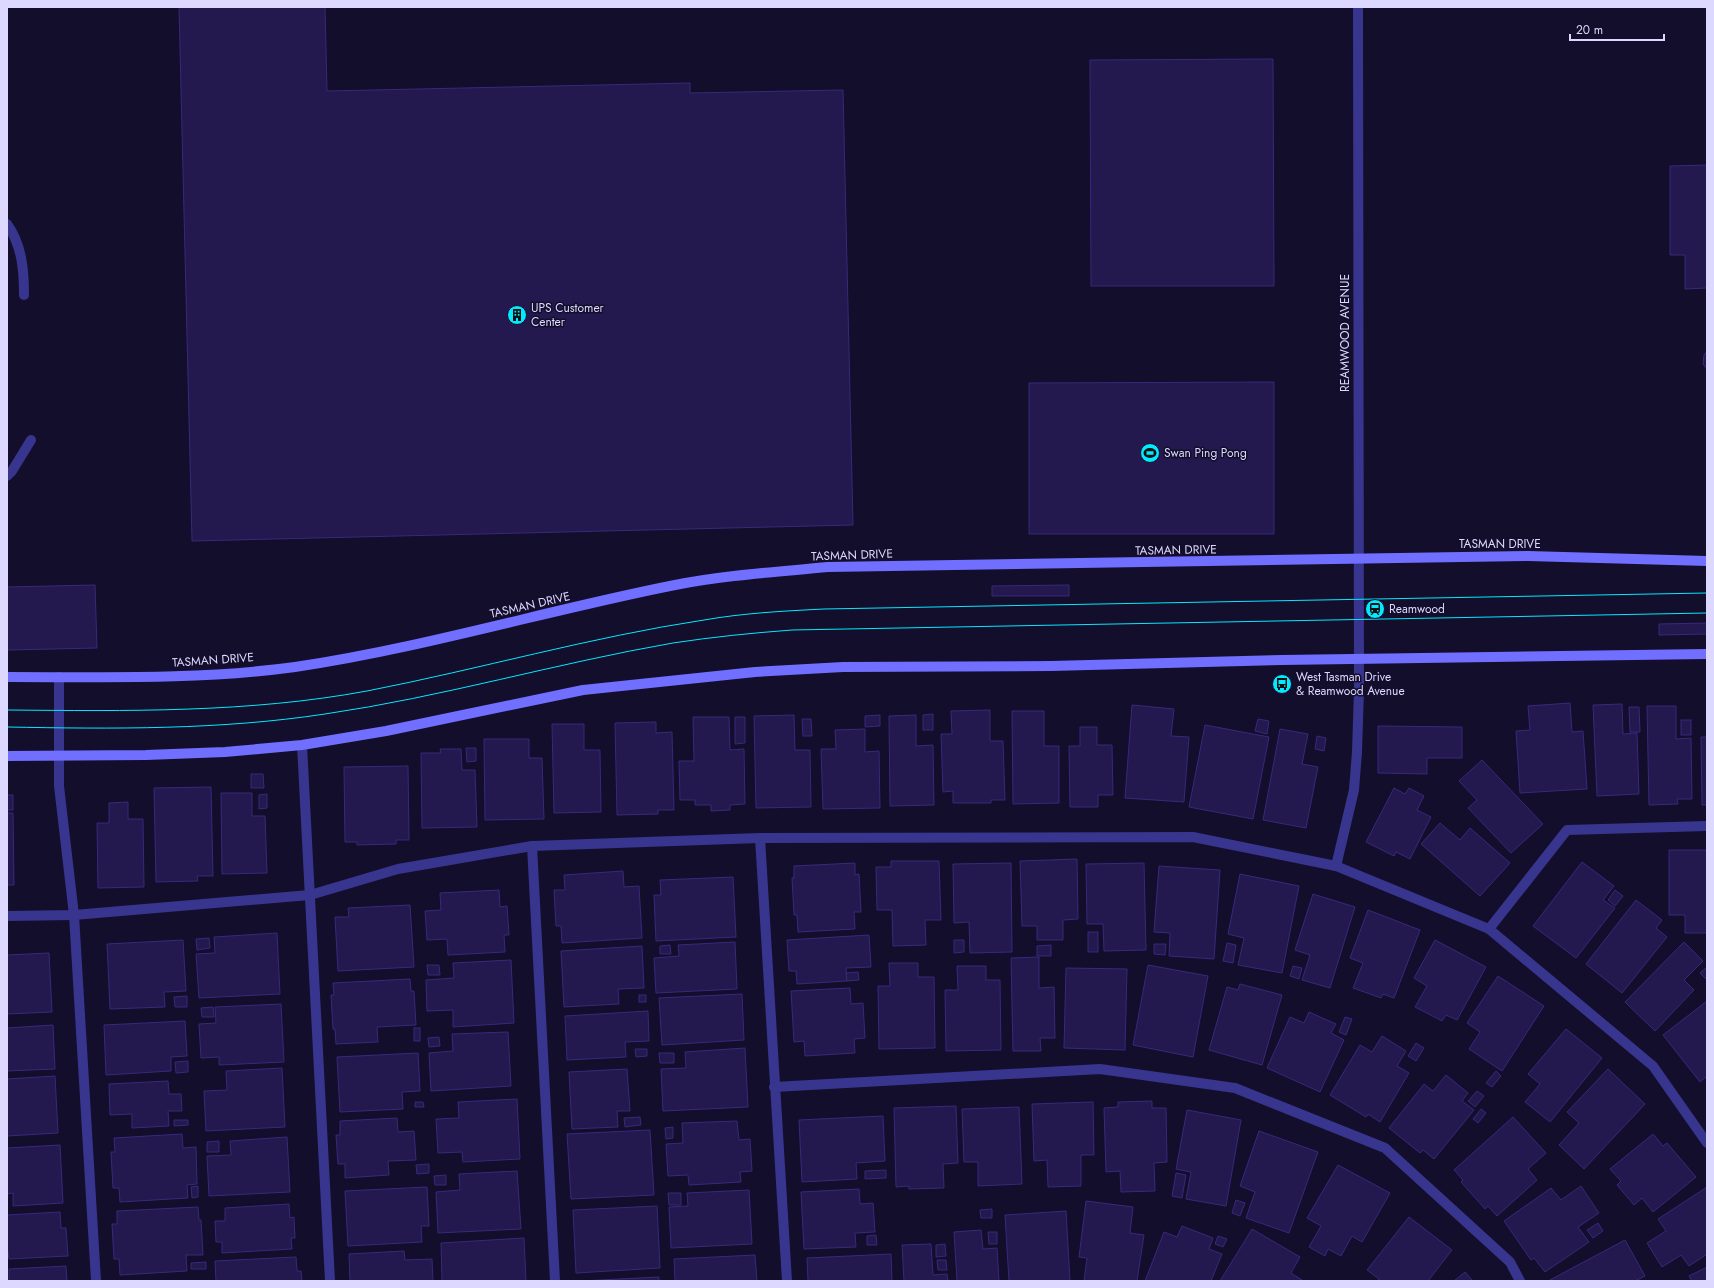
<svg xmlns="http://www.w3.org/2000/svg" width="1714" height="1288" font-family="Jost,sans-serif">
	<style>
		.building { fill: #23194e; stroke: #38297c }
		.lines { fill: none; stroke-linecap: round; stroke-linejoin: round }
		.service { stroke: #38358e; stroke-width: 10 }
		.minor { stroke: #38358e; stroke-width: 10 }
		.secondary { stroke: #716fff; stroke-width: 10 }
		.tram { stroke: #04e9ff; stroke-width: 1 }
		.labels { text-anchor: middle; stroke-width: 3; stroke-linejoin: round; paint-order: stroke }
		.poi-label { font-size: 12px; fill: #dcd8ff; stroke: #130e2b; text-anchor: start }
		.street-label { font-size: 12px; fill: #dcd8ff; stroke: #130e2b }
	</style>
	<rect width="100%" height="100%" fill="#130e2b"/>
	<!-- building -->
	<g class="building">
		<path d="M179 7H325L327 91 690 83V93L843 90 853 525 192 541Z"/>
		<path d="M1273 59 1274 286H1091L1090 60Z"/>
		<path d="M1707 165V288L1685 289V255H1670V166Z"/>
		<path d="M1707 351V369L1703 364 1704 355Z"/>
		<path d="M1274 382V534H1029V383Z"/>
		<path d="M95 585 97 648 7 650V587Z"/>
		<path d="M1069 585V596H992V586Z"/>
		<path d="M1707 623V634L1659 635V624Z"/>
		<path d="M1570 703 1572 732 1583 731 1587 789 1520 793 1516 731 1530 730 1528 706Z"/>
		<path d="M1622 704 1623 734 1637 733 1639 794 1597 796 1593 705Z"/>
		<path d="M1132 705 1174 709 1171 736 1189 737 1184 802 1125 798Z"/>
		<path d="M1647 706H1676V739L1691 738 1692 799H1677L1678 804 1649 805Z"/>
		<path d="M1629 707H1639L1640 732H1630Z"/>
		<path d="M990 710V741H1003L1005 800H991V803H953V791L943 792 941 734H952L951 711Z"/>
		<path d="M1012 711H1044V746H1059V803L1013 804Z"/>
		<path d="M933 714V730H923V715Z"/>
		<path d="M794 715 795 750H810L811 807 756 808 754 716Z"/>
		<path d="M880 715V726L865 727V716Z"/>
		<path d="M916 715V746L933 745 934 805 890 806 889 716Z"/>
		<path d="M693 717H729L730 750 744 749 745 804 730 805V810L711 811V805H695V800H680L679 761H694Z"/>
		<path d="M735 717H745V743L735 744Z"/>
		<path d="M802 719H811L812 736H803Z"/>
		<path d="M1258 719 1269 721 1267 734 1255 731Z"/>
		<rect x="1681" y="720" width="10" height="15"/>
		<path d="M656 722V733L672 732 674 810H658V814L617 815 615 723Z"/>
		<path d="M552 724H584V750H600L601 812 554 813Z"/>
		<path d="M1205 725 1269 737 1253 819 1189 807Z"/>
		<path d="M1378 726 1462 727V758H1427V774L1378 773Z"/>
		<path d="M1080 727H1097V745H1112L1113 795H1098V807H1070L1069 746H1080Z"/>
		<path d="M865 729V752L879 751 880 808 823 809 821 749H836L835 730Z"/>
		<path d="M1280 729 1308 734 1302 764 1318 767 1306 828 1263 820Z"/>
		<path d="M1317 736 1326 738 1324 751 1315 749Z"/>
		<path d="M1701 737H1707V805H1702Z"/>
		<path d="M484 739H529V758H542L544 819 485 820Z"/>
		<path d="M466 748H476V761L467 762Z"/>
		<path d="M440 749H461L462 770H475L477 827 422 828 421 753H441Z"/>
		<path d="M1482 760 1543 824 1511 853 1468 808 1477 800 1459 781Z"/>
		<path d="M408 766 409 840H396V844L357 845V842H345L344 767Z"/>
		<path d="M251 774H263L264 788H251Z"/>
		<path d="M211 787 213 876H197L198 881 156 882 154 788Z"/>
		<path d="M1394 788 1405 794 1409 788 1424 796 1417 810 1431 817 1410 859 1396 852 1394 856 1366 842Z"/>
		<path d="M221 793H252V816H265L267 873 222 874Z"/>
		<path d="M267 794V808L259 809V795Z"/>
		<rect x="7" y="795" width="6" height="15"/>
		<path d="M128 802V819H143L144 887 98 888 97 823H109V803Z"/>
		<path d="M7 813H13L14 885H7Z"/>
		<path d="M1440 823 1460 840 1470 828 1510 863 1480 896 1421 844Z"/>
		<path d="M1669 850H1707V933H1685V915H1669Z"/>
		<path d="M1077 859 1078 919 1063 920V940H1037V926H1022L1020 861Z"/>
		<path d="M891 861H939L941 920H925L926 945 893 946 892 910H877L876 867H891Z"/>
		<path d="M1582 862 1614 886 1603 900 1615 908 1576 958 1533 926Z"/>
		<path d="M855 863V875L859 874 861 912H854L855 929 798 932 797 915H794L792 878H794V866Z"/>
		<path d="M1011 863 1012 952 970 953 969 922 954 923 953 864Z"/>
		<path d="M1144 863 1146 950 1104 951 1103 924H1087L1086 864Z"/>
		<path d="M1159 866 1220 870 1214 959 1169 956 1170 933 1154 932Z"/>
		<path d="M623 871 624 887 639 886 642 938 562 943 561 926H556L554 890H565L564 875Z"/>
		<path d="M1240 874 1299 886 1282 973 1238 965 1244 938 1228 934Z"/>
		<path d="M733 877 736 937 656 941 654 895H661L660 880Z"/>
		<path d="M499 890 500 907 507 906 509 935H504L505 952 448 955 447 939 427 940 425 911 441 910 440 893Z"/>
		<path d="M1615 890 1623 896 1615 906 1608 900Z"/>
		<path d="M1313 894 1355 907 1330 988 1302 980 1310 955 1295 950Z"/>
		<path d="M1636 900 1662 920 1656 928 1667 937 1622 993 1586 964Z"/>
		<path d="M410 905 414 967 338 971 335 917H349L348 908Z"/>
		<path d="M1368 910 1420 930 1394 998 1383 994 1381 998 1353 988 1363 963 1350 958Z"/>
		<rect x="1088" y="932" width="10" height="20"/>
		<path d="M277 933 280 994 199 998 196 954 215 953 214 937Z"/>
		<path d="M869 935 871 967 846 968 847 981 797 984 796 971H789L787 940Z"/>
		<path d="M209 938 210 948 197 950 196 939Z"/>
		<path d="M183 940 186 991 164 992 165 1007 110 1009 107 944Z"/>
		<path d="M954 940H964V952L954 953Z"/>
		<path d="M1435 940 1486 967 1457 1020 1446 1015 1442 1021 1415 1007 1427 986 1414 978Z"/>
		<path d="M735 942 737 989 656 993 654 958 679 956 678 945Z"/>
		<path d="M1684 942 1703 961 1684 980 1694 990 1655 1031 1625 1002Z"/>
		<path d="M1227 943 1236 945 1233 963 1223 961Z"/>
		<path d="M1154 944H1166L1165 955 1154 954Z"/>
		<path d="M670 945 671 954H660V946Z"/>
		<path d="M1051 945V956H1037V946Z"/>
		<path d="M642 946 644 988 618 989 619 1004 564 1007 561 951Z"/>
		<path d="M49 953 52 1012 7 1014V955Z"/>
		<path d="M1039 957V988L1054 987 1055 1038H1040L1041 1051H1013L1011 958Z"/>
		<path d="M511 960 514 1023 453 1027V1010L427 1011 426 980 454 978 453 963Z"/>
		<path d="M889 963H918V977H934L935 1048 879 1049 878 986H890Z"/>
		<path d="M427 965H439L440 975H428Z"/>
		<path d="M1148 965 1208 976 1193 1057 1133 1045Z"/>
		<path d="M957 966H986V980H1000L1001 1050 946 1051 945 990H958Z"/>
		<path d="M1293 966 1302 968 1299 979 1290 976Z"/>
		<path d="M1707 967V980L1700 973Z"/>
		<path d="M1066 968 1127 969 1125 1050 1064 1048Z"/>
		<path d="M858 972 859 980 847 981 846 973Z"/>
		<path d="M1498 976 1544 1006 1502 1071 1469 1049 1480 1032 1467 1023Z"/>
		<path d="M410 979 411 991H414L416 1025 377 1027 378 1042 336 1044 335 1029H333L331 995H334L333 983Z"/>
		<path d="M1240 984 1282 995 1262 1065 1209 1050 1227 987 1238 990Z"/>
		<path d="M850 988 851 1004 863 1003 865 1038 854 1039 855 1053 805 1056 804 1041 794 1042 791 991Z"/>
		<path d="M742 994 744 1040 662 1045 659 998Z"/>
		<rect x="639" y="995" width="7" height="7"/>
		<path d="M187 996V1007H175L174 997Z"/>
		<path d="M1707 1001V1076L1700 1082 1663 1035Z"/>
		<path d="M281 1004 284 1062 219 1065V1057L201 1058 199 1024 216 1023 215 1007Z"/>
		<path d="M213 1007 214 1017H202L201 1008Z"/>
		<path d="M648 1011 649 1041 625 1042 626 1057 567 1060 565 1016Z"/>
		<path d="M1309 1012 1336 1024 1331 1033 1344 1040 1320 1092 1267 1068 1290 1017 1304 1023Z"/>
		<path d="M1345 1017 1352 1019 1346 1035 1339 1032Z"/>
		<path d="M185 1021 187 1056 171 1057V1071L106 1075 104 1025Z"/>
		<path d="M53 1025 55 1069 7 1071V1028Z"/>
		<rect x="414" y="1028" width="6" height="13"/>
		<path d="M1566 1029 1602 1058 1550 1122 1525 1102 1540 1084 1528 1074Z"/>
		<path d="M508 1032 511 1086 431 1091 429 1053 453 1051 452 1034Z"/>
		<path d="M1382 1036 1406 1051 1397 1066 1409 1073 1380 1122 1368 1114 1366 1117 1330 1095 1360 1045 1372 1052Z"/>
		<path d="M439 1037 440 1046 429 1047 428 1038Z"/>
		<path d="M1416 1043 1424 1048 1416 1061 1408 1056Z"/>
		<path d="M745 1048 748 1107 663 1111 661 1069 686 1068 685 1052Z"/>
		<path d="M635 1049H647V1056L636 1057Z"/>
		<path d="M418 1053 420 1091 402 1092 403 1109 340 1112 337 1057Z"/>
		<path d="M659 1053H674V1063H660Z"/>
		<path d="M188 1061V1072L176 1073 175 1062Z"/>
		<path d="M282 1068 285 1127 206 1131 204 1091 227 1090 226 1071Z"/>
		<path d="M627 1069 630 1111H617L618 1127 572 1129 569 1072Z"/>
		<path d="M1608 1069 1645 1104 1584 1169 1559 1145 1579 1123 1567 1112Z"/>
		<path d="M1496 1071 1501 1076 1492 1087 1486 1083Z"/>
		<path d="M1446 1075 1468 1093 1462 1101 1474 1110 1434 1159 1423 1150 1420 1153 1389 1128 1424 1084 1433 1091Z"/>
		<path d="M55 1076 58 1133 7 1136V1079Z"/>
		<path d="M168 1081 169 1094H181L182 1111H168L169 1126 132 1128V1114L110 1115 109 1084Z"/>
		<path d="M1477 1091 1484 1096 1475 1107 1468 1101Z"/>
		<path d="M517 1099 520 1159 463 1162 462 1152 438 1153 436 1119 459 1118 458 1102Z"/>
		<path d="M1152 1101V1108H1166L1167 1162 1154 1163 1155 1191 1121 1192 1120 1171 1106 1172 1104 1108 1118 1107V1102Z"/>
		<path d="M415 1102H423L424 1107H415Z"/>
		<path d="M1093 1102 1094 1155H1081V1186L1048 1187 1047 1160 1034 1161 1032 1104Z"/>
		<path d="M956 1106 958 1163 943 1164 944 1188 909 1189V1186L896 1187 894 1108Z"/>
		<path d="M1019 1107 1022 1184 978 1186V1162H964L962 1109Z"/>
		<path d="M1481 1109 1486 1113 1478 1123 1473 1119Z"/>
		<path d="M1187 1110 1241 1120 1226 1206 1186 1199 1191 1172 1176 1169Z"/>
		<path d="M883 1116 885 1161 856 1163 857 1179 802 1182 799 1120Z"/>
		<path d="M640 1117 641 1125 625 1127 624 1118Z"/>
		<path d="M1513 1117 1546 1153 1528 1169 1537 1180 1497 1216 1488 1206 1485 1209 1461 1182 1463 1180 1454 1170Z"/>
		<path d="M397 1118 398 1132 414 1131 416 1160 388 1161 389 1175 345 1178V1164H338L336 1135H340V1121Z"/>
		<path d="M174 1120H188V1125L174 1126Z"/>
		<path d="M737 1121 739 1140 750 1139 752 1171 740 1172 741 1182 689 1185 688 1175 668 1176 666 1144 683 1143 682 1123Z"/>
		<path d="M673 1127V1138L666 1139 665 1128Z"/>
		<path d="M650 1130 654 1195 571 1199 567 1134Z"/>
		<path d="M1259 1131 1318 1152 1289 1233 1246 1218 1255 1192 1240 1186Z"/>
		<path d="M182 1134 183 1148 196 1147 197 1184 187 1185 188 1198 120 1202 119 1188H113L111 1152H115L114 1138Z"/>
		<path d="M1653 1134 1663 1146 1667 1143 1696 1177 1653 1212 1642 1198 1634 1205 1617 1185 1621 1181 1610 1169Z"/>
		<path d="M287 1137 290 1192 209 1196 207 1156 231 1155 230 1141Z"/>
		<path d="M219 1141V1152H207V1142Z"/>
		<path d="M60 1145 63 1203 13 1206V1193L7 1194V1148Z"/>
		<path d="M429 1164V1173L417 1174 416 1165Z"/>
		<path d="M1338 1165 1390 1193 1362 1242 1352 1236 1341 1256 1328 1249 1325 1256 1309 1247 1321 1226 1307 1218Z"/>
		<path d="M886 1170V1178L865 1179V1171Z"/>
		<path d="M517 1171 521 1229 438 1233 436 1192 460 1190 459 1174Z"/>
		<path d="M1176 1173 1186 1175 1182 1198 1172 1196Z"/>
		<path d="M446 1175V1185H435L434 1176Z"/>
		<path d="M198 1186V1197L192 1198 191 1187Z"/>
		<path d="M1581 1186 1599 1213 1578 1227 1589 1242 1545 1272 1534 1258 1531 1260 1504 1221 1551 1188 1561 1200Z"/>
		<path d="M427 1187 429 1226H421L422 1242 348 1246 345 1191Z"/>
		<path d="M1707 1187V1254L1689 1266 1681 1255 1662 1267 1647 1243 1666 1231 1658 1219Z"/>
		<path d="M859 1189 860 1204 873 1203 875 1232 855 1233 856 1247 804 1249 801 1192Z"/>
		<path d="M749 1190 752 1244 671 1248 669 1207 688 1206 687 1193Z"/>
		<path d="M668 1193H681V1205H669Z"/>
		<path d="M1236 1200 1245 1203 1240 1216 1232 1213Z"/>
		<path d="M1086 1201 1133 1207 1130 1233 1144 1235 1137 1281H1084L1087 1258 1079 1257Z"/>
		<path d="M289 1204 290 1218 294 1217 295 1238H291L292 1249 222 1253V1242H216L215 1221H225V1208Z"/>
		<path d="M657 1206 660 1268 576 1273 573 1210Z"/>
		<path d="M198 1207 199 1220H201L203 1255H186L187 1271 120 1275 119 1259H114L112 1224H117V1211Z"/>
		<path d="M992 1209V1218H981L980 1210Z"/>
		<path d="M1066 1211 1070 1281H1009L1005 1215Z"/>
		<path d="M60 1212 61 1228H66L68 1256 9 1259 7 1246V1215Z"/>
		<path d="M1409 1217 1452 1250 1428 1281H1378L1379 1279 1367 1270Z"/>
		<path d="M1598 1223 1603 1231 1593 1238 1587 1230Z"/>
		<path d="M1182 1226 1213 1238 1209 1249 1222 1254 1211 1281H1145L1164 1232 1177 1237Z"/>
		<path d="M1252 1229 1300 1257 1291 1273 1302 1280 1301 1281H1220Z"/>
		<path d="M981 1230 983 1249 997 1248 999 1281H957L954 1232Z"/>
		<path d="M988 1232H997V1244H989Z"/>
		<path d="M876 1235 877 1245H867V1236Z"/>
		<path d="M1218 1236 1227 1239 1223 1247 1215 1244Z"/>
		<path d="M524 1238 526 1281H442L441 1243Z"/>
		<path d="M1625 1240 1645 1276 1635 1281H1548Z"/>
		<path d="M931 1244 933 1275 947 1274 948 1281H904L902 1245Z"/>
		<path d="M945 1244 946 1256 936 1257V1245Z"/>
		<path d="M404 1251 405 1260 432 1259 433 1281H350L349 1254Z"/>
		<path d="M891 1254 892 1281H808L807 1258Z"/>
		<path d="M755 1255 757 1281H675L674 1259Z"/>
		<path d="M296 1257 297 1271H301L302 1281H216L215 1261Z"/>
		<path d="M937 1260H946L947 1270H938Z"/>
		<path d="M206 1262V1269H191V1263Z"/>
		<path d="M66 1266 67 1281H9V1269Z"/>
		<path d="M1707 1267V1281H1692L1689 1276Z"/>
		<path d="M1465 1272 1473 1281H1454Z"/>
		<path d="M659 1277V1281H580Z"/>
	</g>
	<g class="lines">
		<!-- service -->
		<g class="service">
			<path d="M7 224C22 245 24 270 24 295"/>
			<path d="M7 476 12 471 31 440"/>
			<path d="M59 755V677"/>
		</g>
		<!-- minor -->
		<g class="minor">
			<path d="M302 745 330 1281"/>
			<path d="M59 755V786L74 915 96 1281"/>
			<path d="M760 838 787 1281"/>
			<path d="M532 846 555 1281"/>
			<path d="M1336 866 1354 790 1357 752 1359 690 1358 7"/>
			<path d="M7 916 74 915 310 895 398 869 532 846 760 838 1193 837 1336 866 1489 929 1653 1066 1707 1143"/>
			<path d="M1489 929 1567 830 1707 826"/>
			<path d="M774 1087 1100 1069 1235 1088 1385 1148 1510 1262 1520 1281"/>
		</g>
		<!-- secondary -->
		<g class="secondary">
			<path d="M7 677C103 677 200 680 295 667 423 648 548 610 675 585 725 575 777 572 828 567L1528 556 1707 561"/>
			<path d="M7 756 146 755 225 752 302 745 386 731 583 690 755 672 843 667 1051 666 1282 660 1707 654"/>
		</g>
		<!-- tram -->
		<g class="tram">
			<path d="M7 710C127 711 248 713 367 691 480 669 591 637 704 620 744 613 784 611 824 609L1707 593"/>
			<path d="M7 727C113 729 220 730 325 714 442 697 557 663 673 643 712 637 752 633 792 630L1707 613"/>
		</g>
	</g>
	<!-- icons -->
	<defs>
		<symbol id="building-disc" viewBox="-11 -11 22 22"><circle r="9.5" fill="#04e9ff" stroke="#130e2b"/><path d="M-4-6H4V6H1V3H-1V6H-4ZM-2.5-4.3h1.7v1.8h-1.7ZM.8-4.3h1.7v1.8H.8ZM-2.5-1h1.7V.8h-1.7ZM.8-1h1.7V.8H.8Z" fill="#111"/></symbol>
		<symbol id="stadium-disc" viewBox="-11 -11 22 22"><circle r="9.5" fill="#04e9ff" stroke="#130e2b"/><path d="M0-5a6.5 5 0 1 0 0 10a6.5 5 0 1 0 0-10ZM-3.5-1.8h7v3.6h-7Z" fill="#111"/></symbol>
		<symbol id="station-disc" viewBox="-11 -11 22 22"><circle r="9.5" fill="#04e9ff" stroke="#130e2b"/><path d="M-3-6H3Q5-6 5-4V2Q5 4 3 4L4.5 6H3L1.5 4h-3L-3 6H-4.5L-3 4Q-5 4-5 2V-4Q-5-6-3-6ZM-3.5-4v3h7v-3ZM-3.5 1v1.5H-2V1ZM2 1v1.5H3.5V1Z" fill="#111"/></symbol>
		<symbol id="bus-disc" viewBox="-11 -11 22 22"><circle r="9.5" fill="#04e9ff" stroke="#130e2b"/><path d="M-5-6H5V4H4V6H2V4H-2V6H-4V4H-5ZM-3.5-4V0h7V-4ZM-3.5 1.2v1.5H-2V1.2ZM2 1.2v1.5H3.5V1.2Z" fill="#111"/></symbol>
	</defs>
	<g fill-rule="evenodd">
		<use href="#building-disc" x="506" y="304" width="22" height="22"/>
		<use href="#stadium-disc" x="1139" y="442" width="22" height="22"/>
		<use href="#station-disc" x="1364" y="598" width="22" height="22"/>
		<use href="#bus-disc" x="1271" y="673" width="22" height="22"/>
	</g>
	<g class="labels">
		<!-- poi labels -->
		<g class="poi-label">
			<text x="531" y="312">UPS Customer<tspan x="531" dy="14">Center</tspan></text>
			<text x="1164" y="457">Swan Ping Pong</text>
			<text x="1389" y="613">Reamwood</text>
			<text x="1296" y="681">West Tasman Drive<tspan x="1296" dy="14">&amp; Reamwood Avenue</tspan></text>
		</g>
		<!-- street labels -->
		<g class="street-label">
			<text transform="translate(1345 333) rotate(-90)" y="4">REAMWOOD AVENUE</text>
			<text x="1500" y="548">TASMAN DRIVE</text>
			<text transform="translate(1176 550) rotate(-1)" y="4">TASMAN DRIVE</text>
			<text transform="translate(852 555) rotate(-2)" y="4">TASMAN DRIVE</text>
			<text transform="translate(530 605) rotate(-13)" y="4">TASMAN DRIVE</text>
			<text transform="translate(213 660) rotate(-4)" y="4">TASMAN DRIVE</text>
		</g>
	</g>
	<!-- border -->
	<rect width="1714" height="1288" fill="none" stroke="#dcd8ff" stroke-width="16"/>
	<!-- scale -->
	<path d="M1570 34v6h94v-6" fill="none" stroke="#dcd8ff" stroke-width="2"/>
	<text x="1576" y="34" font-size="12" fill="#dcd8ff" stroke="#130e2b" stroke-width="3" paint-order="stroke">20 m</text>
</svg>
